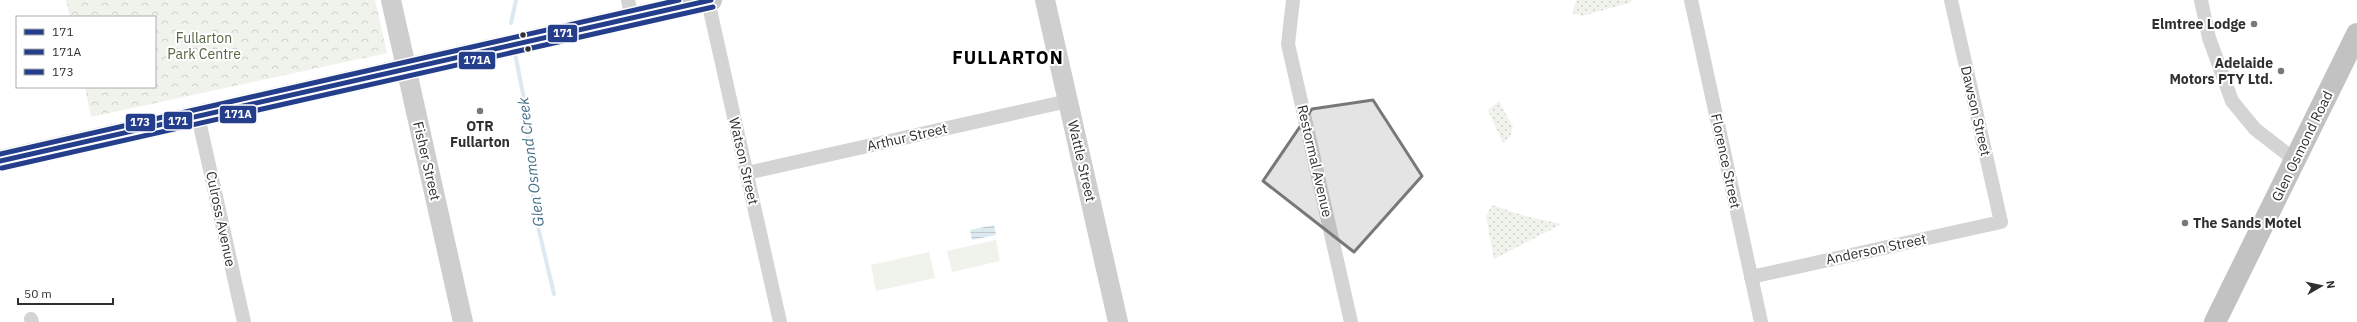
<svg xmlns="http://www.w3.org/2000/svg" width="2357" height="322" font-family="'IBM Plex Sans',sans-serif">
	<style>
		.grass { fill: url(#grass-dots) }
		.forest { fill: url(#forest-crowns) }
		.pitch { fill: #f0f2ec }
		.water { fill: url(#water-rules) }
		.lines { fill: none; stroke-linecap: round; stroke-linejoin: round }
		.stream { stroke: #dde9f0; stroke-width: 4 }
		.street { stroke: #d4d4d4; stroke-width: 14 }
		.secondary { stroke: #cecece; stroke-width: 20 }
		.primary { stroke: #c8c8c8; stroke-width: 22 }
		.highway { stroke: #c2c2c2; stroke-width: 22 }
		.bus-1-casing { stroke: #fff; stroke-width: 8 }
		.bus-2-casing { stroke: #fff; stroke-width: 8 }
		.bus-3-casing { stroke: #fff; stroke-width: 8 }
		.bus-1 { stroke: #243e8c; stroke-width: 5 }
		.bus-2 { stroke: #243e8c; stroke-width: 5 }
		.bus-3 { stroke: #243e8c; stroke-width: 5 }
		.marked { fill: #787878; fill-opacity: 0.2; stroke: #787878; stroke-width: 3; stroke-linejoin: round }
		.poi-dot { fill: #787878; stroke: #fff; stroke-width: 1.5 }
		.bus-dot { fill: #303030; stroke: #fff; stroke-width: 1.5 }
		.labels { text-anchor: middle; stroke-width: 4; stroke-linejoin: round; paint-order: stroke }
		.poi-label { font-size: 14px; font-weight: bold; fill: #303030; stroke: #fff; text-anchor: end }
		.park-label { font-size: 14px; fill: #546742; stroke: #fff }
		.street-label { font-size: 14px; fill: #303030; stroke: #fff }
		.water-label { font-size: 15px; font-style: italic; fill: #46728a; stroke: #fff }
		.district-label { font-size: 18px; font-weight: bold; letter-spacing: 1px; fill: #000; stroke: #fff }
		.line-badge { stroke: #fff; stroke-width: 1.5 }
		.badge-label { font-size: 11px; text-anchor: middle; font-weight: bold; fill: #fff }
	</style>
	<defs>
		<pattern id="grass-dots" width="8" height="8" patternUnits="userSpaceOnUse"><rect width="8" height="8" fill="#f0f2ec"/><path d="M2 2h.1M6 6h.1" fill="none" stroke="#ced0cb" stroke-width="1.8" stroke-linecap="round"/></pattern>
		<pattern id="forest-crowns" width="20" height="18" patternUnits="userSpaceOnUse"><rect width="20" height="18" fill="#f0f2ec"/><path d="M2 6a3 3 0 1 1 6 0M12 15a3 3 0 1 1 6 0" fill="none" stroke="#ced0cb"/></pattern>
		<pattern id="water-rules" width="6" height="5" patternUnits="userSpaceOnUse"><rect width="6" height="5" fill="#dde9f0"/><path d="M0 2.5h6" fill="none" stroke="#bec8ce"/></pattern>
	</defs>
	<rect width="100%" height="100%" fill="#fff"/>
	<!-- grass -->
	<g class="grass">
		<path d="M1577 0H1632L1629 3 1582 16 1572 13Z"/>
		<path d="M1499 101 1513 127 1510 137 1503 143 1488 110Z"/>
		<path d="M1492 205 1525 216 1562 224 1494 259 1486 216Z"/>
	</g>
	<!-- forest -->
	<path class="forest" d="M66 0H375L387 53 91 117 85 87H155V17H70Z"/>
	<!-- pitch -->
	<g class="pitch">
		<path d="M996 240 1000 261 952 272 947 251Z"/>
		<path d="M929 252 935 278 876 291 871 265Z"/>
	</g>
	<!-- water -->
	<path class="water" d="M994 225 996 235 972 240 970 230Z"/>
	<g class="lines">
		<!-- stream -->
		<g class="stream">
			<path d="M511 23 516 0"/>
			<path d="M515 53 525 104 535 214 554 294"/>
		</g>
		<!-- street -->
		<g class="street">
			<path d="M628 0 632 18"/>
			<path d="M1293 0 1288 44 1351 322"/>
			<path d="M1691 0 1761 322"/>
			<path d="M2201 0 2209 38 2232 101 2255 129 2295 160"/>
			<path d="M708 1 780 322"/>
			<path d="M198 116 244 322"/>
			<path d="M747 173 1068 101"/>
			<path d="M1751 277 2001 222 1951 0"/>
			<path d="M31 319 32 322"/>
		</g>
		<!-- secondary -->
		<g class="secondary">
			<path d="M391 0 463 322"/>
			<path d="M1045 0 1118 322"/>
		</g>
		<!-- primary -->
		<path class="primary" d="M0 161 711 0"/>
		<!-- highway -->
		<path class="highway" d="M2215 322 2357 34"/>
		<defs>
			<path id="bus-1" d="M0 161 711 0"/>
			<path id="bus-2" d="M2 168 713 7"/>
			<path id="bus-3" d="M0 154 679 0"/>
		</defs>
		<!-- bus-1 casing -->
		<use href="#bus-1" class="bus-1-casing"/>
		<!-- bus-2 casing -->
		<use href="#bus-2" class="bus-2-casing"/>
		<!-- bus-3 casing -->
		<use href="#bus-3" class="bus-3-casing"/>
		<!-- bus-1 -->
		<use href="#bus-1" class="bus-1"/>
		<!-- bus-2 -->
		<use href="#bus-2" class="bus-2"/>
		<!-- bus-3 -->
		<use href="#bus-3" class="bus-3"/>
	</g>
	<!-- marked area -->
	<path class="marked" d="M1373 100 1422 176 1354 252 1263 181 1312 109Z"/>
	<!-- markers -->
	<g class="poi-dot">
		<circle cx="2254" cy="24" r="4"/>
		<circle cx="2281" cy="71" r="4"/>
		<circle cx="480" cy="111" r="4"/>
		<circle cx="2185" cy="223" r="4"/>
	</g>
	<g class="bus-dot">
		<circle cx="523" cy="35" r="3.5"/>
		<circle cx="528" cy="49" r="3.5"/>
	</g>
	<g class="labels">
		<!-- poi labels -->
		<g class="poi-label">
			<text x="2246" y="29">Elmtree Lodge</text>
			<text x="2273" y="68">Adelaide<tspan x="2273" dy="16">Motors PTY Ltd.</tspan></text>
			<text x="480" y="131" text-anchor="middle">OTR<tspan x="480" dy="16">Fullarton</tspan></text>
			<text x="2193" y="228" text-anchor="start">The Sands Motel</text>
		</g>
		<!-- park labels -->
		<g class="park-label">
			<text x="204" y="43">Fullarton<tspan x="204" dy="16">Park Centre</tspan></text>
		</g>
		<!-- street labels -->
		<g class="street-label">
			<text transform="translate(1976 111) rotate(77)" y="5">Dawson Street</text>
			<text transform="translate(907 137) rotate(-13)" y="5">Arthur Street</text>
			<text transform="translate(2302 146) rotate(-64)" y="5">Glen Osmond Road</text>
			<text transform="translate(427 161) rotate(77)" y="5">Fisher Street</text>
			<text transform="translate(744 161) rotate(77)" y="5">Watson Street</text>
			<text transform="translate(1082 161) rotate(77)" y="5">Wattle Street</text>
			<text transform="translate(1315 161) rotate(77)" y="5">Restormal Avenue</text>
			<text transform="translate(1726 161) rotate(78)" y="5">Florence Street</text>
			<text transform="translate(221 219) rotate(78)" y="5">Culross Avenue</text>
			<text transform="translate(1876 249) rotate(-12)" y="5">Anderson Street</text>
		</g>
		<!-- water labels -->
		<g class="water-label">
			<text transform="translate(531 162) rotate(-97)" y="5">Glen Osmond Creek</text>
		</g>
		<!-- district labels -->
		<g class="district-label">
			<text x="1008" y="64">FULLARTON</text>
		</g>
	</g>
	<g class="line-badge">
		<rect x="547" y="24" width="31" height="19" rx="4" fill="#243e8c"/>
		<rect x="458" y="51" width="38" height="19" rx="4" fill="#243e8c"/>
		<rect x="219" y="105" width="38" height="19" rx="4" fill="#243e8c"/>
		<rect x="163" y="111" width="30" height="19" rx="4" fill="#243e8c"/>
		<rect x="125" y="113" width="31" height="19" rx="4" fill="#243e8c"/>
	</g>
	<g class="badge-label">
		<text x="563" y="37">171</text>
		<text x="477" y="64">171A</text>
		<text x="238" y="118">171A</text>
		<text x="178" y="125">171</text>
		<text x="140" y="126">173</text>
	</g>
	<!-- legend -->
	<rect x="16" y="16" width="140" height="72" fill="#ffffff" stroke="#acacac"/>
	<rect x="24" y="29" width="20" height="6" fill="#243e8c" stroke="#acacac"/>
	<text x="52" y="36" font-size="12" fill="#303030">171</text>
	<rect x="24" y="49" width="20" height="6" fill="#243e8c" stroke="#acacac"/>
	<text x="52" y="56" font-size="12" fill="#303030">171A</text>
	<rect x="24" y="69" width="20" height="6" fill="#243e8c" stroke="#acacac"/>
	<text x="52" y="76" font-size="12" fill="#303030">173</text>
	<!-- north arrow -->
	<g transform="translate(2321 286) rotate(81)" stroke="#ffffff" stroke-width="3" paint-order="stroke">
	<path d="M0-3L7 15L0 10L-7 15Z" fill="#303030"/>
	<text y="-6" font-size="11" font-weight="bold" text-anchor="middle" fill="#303030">N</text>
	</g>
	<!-- scale -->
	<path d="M18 298v6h95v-6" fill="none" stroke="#303030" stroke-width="2"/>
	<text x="24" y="298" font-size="12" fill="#303030" stroke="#ffffff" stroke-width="3" paint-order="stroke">50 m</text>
</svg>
